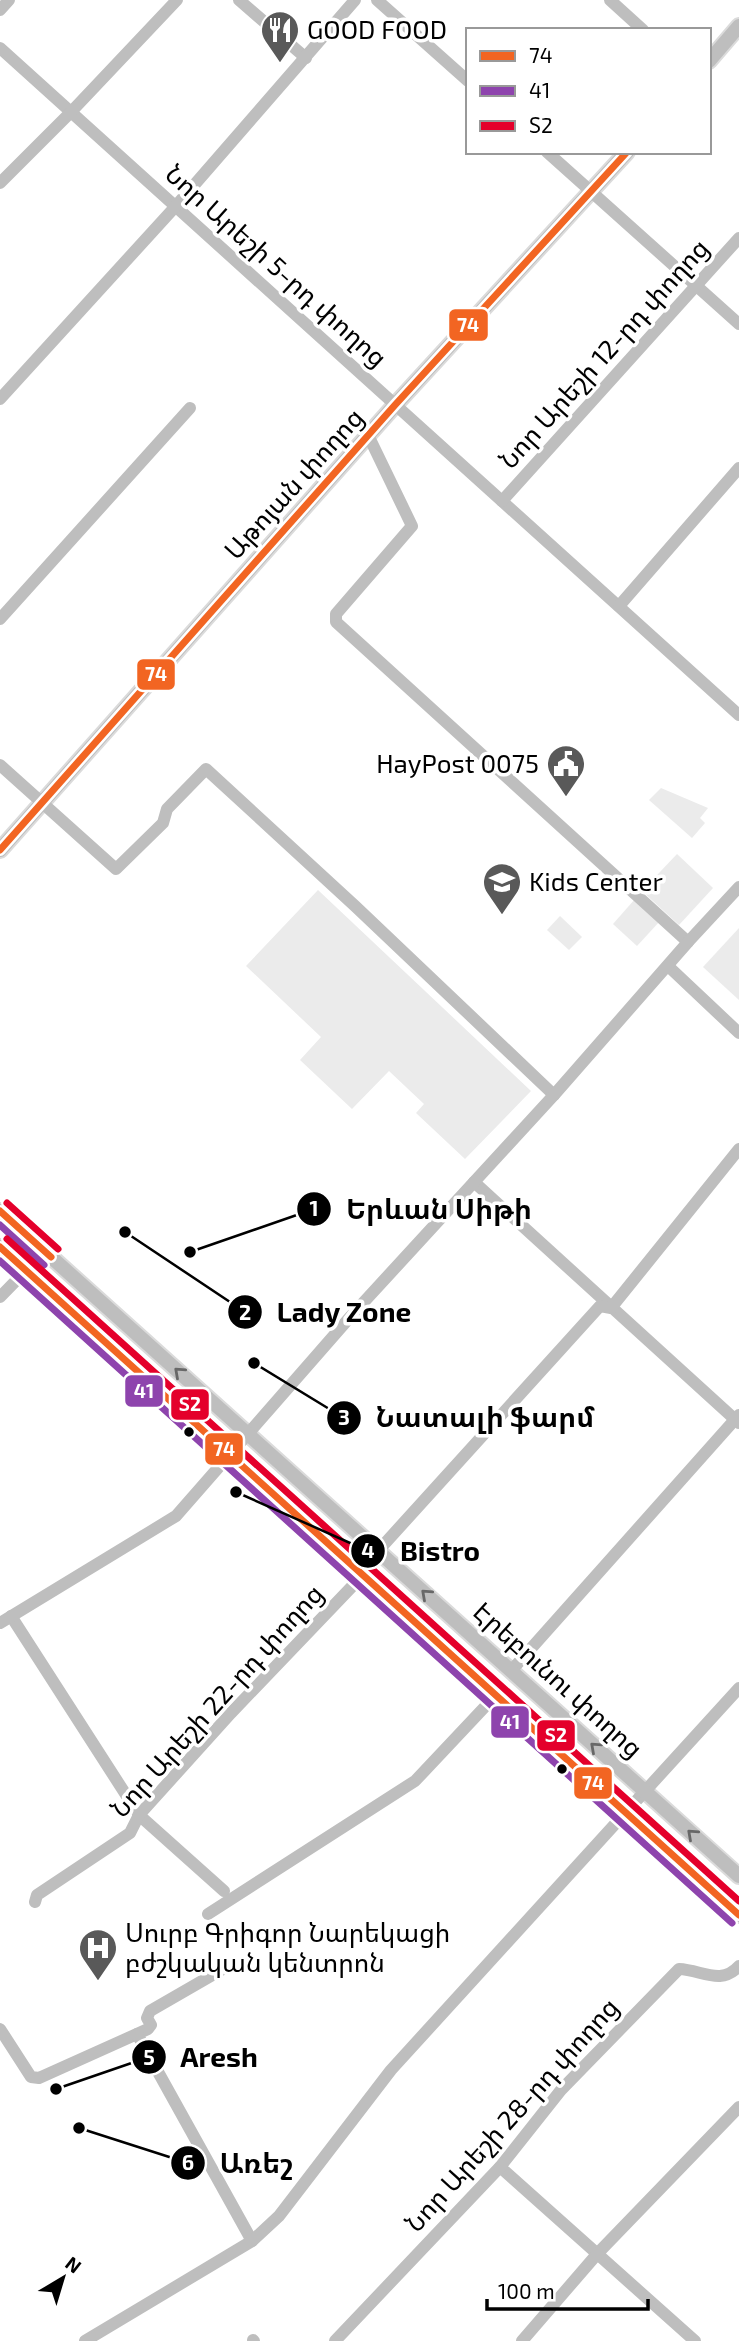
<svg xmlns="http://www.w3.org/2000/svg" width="739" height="2341" font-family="'Exo 2','Noto Sans Armenian',sans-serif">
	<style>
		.green { fill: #ebebeb }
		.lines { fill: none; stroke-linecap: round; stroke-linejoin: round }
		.major-casing { stroke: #dbdbdb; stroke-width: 18 }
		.minor { stroke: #bebebe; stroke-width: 12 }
		.major { stroke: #bebebe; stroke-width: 14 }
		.bus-1-casing { stroke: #fff; stroke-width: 12 }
		.bus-2-casing { stroke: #fff; stroke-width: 12 }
		.bus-3-casing { stroke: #fff; stroke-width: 12 }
		.bus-1 { stroke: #f26522; stroke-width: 7 }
		.bus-2 { stroke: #8e44ad; stroke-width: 7 }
		.bus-3 { stroke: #e4002b; stroke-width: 7 }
		.oneway { stroke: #686868 }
		.bus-dot { fill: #000; stroke: #fff; stroke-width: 2.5 }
		.labels { text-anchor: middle; stroke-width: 7; stroke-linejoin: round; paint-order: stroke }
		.poi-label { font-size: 26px; fill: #000; stroke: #fff; text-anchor: start }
		.street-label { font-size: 26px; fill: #000; stroke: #fff }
		.leader { fill: none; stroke: #000; stroke-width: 2.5 }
		.callout-dot { fill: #000; stroke: #fff; stroke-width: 2.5 }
		.mark-label { font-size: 21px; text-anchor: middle; font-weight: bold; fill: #fff }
		.callout-label { font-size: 28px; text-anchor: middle; font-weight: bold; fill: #000; stroke: #fff; stroke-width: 7; stroke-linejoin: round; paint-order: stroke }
		.line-badge { stroke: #fff; stroke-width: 2.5 }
		.badge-label { font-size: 19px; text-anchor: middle; font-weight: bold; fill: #fff }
	</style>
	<rect width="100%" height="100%" fill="#fff"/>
	<!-- green -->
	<g class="green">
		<path d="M661 788 708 808 700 818 705 823 692 838 649 800Z"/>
		<path d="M677 854 713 888 679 925 642 891Z"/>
		<path d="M318 890 531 1091 465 1159 416 1113 424 1104 389 1071 352 1109 300 1060 321 1037 246 966Z"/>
		<path d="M635 899 660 921 637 946 613 924Z"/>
		<path d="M560 916 582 937 569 950 547 930Z"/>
		<path d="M739 928V1000L703 967Z"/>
	</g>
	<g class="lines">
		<defs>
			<g id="major">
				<path d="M709 61 739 26"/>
				<path d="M0 850 395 405 627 152"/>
				<path d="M0 1211 739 1876"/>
				<path d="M0 1247 739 1915"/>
			</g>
		</defs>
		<!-- major casing -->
		<use href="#major" class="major-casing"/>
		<!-- minor -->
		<g class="minor">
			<path d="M239 0 306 58"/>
			<path d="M377 0 468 81"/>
			<path d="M610 0 643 30"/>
			<path d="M0 10 9 0"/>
			<path d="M0 48 739 715"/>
			<path d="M547 152 739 324"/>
			<path d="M0 183 71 112 177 0"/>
			<path d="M0 399 175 207 355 0"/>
			<path d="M369 437 412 526 336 614V622L688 942"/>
			<path d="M502 501 739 238"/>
			<path d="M619 606 739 468"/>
			<path d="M0 619 190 408"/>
			<path d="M0 765 116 869 163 823 167 809 206 769 355 906 554 1095"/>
			<path d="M668 966 739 1033"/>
			<path d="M474 1182 739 1423"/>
			<path d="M0 1297 45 1251"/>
			<path d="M378 1551 600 1306 611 1308 739 1149"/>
			<path d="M11 1616 139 1815 224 1891"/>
			<path d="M0 1623 176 1516 351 1316 554 1095 688 942 739 887"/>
			<path d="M511 1671 739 1415"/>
			<path d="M35 1902 37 1895 130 1833 139 1815 231 1713 363 1575"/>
			<path d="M208 1914 415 1781 496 1695"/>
			<path d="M0 2029 31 2077 39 2078 148 2029 151 2025 147 2018 150 2011 228 1966"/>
			<path d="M137 2034 252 2241"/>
			<path d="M500 2167 695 2341"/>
			<path d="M253 2340 254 2341"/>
			<path d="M85 2341 252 2241 279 2216 391 2070 739 1688"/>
			<path d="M335 2341 500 2167 561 2090 679 1969C702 1970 721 1986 739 1966"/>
			<path d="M522 2341 598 2253 739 2107"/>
		</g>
		<!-- major -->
		<use href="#major" class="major"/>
		<defs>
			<g id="bus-1">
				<path d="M0 850 395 405 627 152"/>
				<path d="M0 1211 51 1257"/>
				<path d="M0 1247 739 1915"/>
			</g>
			<g id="bus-2">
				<path d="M0 1225 44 1265"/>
				<path d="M0 1261 732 1923"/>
			</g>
			<g id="bus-3">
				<path d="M7 1203 58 1249"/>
				<path d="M7 1239 739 1901"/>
			</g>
		</defs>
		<!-- bus-1 casing -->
		<use href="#bus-1" class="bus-1-casing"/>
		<!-- bus-2 casing -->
		<use href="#bus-2" class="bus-2-casing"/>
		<!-- bus-3 casing -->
		<use href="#bus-3" class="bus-3-casing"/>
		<!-- bus-1 -->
		<use href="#bus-1" class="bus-1"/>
		<!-- bus-2 -->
		<use href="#bus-2" class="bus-2"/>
		<!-- bus-3 -->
		<use href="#bus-3" class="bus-3"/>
	</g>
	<!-- one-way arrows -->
	<defs><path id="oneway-chevron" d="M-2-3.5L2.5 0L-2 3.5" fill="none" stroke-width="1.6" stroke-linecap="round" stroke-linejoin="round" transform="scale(1.75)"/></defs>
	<g class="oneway">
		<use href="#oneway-chevron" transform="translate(179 1372) rotate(-138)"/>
		<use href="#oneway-chevron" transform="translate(426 1594) rotate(-138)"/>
		<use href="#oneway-chevron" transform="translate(595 1747) rotate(-138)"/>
		<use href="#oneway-chevron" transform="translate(692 1834) rotate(-138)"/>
	</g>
	<!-- icons -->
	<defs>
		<symbol id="restaurant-pin" viewBox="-11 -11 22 30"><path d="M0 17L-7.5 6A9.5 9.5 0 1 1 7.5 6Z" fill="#595959" stroke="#fff"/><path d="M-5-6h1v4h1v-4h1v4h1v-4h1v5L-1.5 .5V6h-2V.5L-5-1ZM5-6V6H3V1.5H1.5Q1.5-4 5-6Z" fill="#fff"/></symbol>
		<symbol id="civic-pin" viewBox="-11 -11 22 30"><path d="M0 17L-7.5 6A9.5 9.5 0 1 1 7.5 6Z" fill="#595959" stroke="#fff"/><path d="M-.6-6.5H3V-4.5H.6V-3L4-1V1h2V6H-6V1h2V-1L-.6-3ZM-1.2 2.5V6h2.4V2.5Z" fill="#fff"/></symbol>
		<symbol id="school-pin" viewBox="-11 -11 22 30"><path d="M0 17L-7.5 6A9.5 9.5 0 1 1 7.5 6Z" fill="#595959" stroke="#fff"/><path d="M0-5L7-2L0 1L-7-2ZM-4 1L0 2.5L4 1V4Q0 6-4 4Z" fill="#fff"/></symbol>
		<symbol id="hospital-pin" viewBox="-11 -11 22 30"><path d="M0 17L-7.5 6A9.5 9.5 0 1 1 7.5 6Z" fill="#595959" stroke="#fff"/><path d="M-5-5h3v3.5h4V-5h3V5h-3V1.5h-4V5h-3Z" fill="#fff"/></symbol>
	</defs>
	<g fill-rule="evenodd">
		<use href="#restaurant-pin" x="258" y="8" width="44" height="60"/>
		<use href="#civic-pin" x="544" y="742" width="44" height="60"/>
		<use href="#school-pin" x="480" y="860" width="44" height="60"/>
		<use href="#hospital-pin" x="76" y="1926" width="44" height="60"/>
	</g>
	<!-- markers -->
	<g class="bus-dot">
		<circle cx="189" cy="1432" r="6"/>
		<circle cx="562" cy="1769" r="6"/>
	</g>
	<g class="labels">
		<!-- poi labels -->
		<g class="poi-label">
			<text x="307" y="39">GOOD FOOD</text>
			<text x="539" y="773" text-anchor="end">HayPost 0075</text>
			<text x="529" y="891">Kids Center</text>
			<text x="125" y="1942">Սուրբ Գրիգոր Նարեկացի<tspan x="125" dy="30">բժշկական կենտրոն</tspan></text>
		</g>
		<!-- street labels -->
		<g class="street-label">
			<text transform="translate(276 266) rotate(42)" y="9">Նոր Արեշի 5-րդ փողոց</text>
			<text transform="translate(604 354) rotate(-48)" y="9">Նոր Արեշի 12-րդ փողոց</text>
			<text transform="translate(294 484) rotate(-48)" y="9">Աթոյան փողոց</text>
			<text transform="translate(558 1680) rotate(42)" y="9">Էրեբունու փողոց</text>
			<text transform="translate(217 1701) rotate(-48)" y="9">Նոր Արեշի 22-րդ փողոց</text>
			<text transform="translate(512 2115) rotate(-48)" y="9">Նոր Արեշի 28-րդ փողոց</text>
		</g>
	</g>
	<!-- callouts -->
	<path class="leader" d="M190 1252L314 1209M125 1232L245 1312M254 1363L344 1418M236 1492L368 1551M56 2089L149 2057M79 2128L188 2163"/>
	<g class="callout-dot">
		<circle cx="190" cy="1252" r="7"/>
		<circle cx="125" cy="1232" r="7"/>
		<circle cx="254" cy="1363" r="7"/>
		<circle cx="236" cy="1492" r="7"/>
		<circle cx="56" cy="2089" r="7"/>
		<circle cx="79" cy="2128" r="7"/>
		<circle cx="314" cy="1209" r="18"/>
		<circle cx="245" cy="1312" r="18"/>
		<circle cx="344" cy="1418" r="18"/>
		<circle cx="368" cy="1551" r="18"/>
		<circle cx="149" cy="2057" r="18"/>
		<circle cx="188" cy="2163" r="18"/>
	</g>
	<g class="mark-label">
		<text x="314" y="1216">1</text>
		<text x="245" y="1320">2</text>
		<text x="344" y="1425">3</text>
		<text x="368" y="1558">4</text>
		<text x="149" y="2065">5</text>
		<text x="188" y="2170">6</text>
	</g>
	<g class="callout-label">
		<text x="439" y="1219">Երևան Սիթի</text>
		<text x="344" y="1322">Lady Zone</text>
		<text x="485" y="1427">Նատալի ֆարմ</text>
		<text x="440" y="1561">Bistro</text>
		<text x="219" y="2067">Aresh</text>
		<text x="256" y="2173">Առեշ</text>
	</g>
	<g class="line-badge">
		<rect x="448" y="308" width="41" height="34" rx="7" fill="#f26522"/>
		<rect x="136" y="658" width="40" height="33" rx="7" fill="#f26522"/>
		<rect x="124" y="1374" width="40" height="34" rx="7" fill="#8e44ad"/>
		<rect x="170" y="1388" width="40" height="33" rx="7" fill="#e4002b"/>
		<rect x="204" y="1432" width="40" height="34" rx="7" fill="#f26522"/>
		<rect x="490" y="1705" width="40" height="34" rx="7" fill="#8e44ad"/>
		<rect x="536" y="1719" width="40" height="33" rx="7" fill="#e4002b"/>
		<rect x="573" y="1766" width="40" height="34" rx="7" fill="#f26522"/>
	</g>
	<g class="badge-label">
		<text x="468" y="332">74</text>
		<text x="156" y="681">74</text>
		<text x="144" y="1398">41</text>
		<text x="190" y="1411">Տ2</text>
		<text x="224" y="1456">74</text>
		<text x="510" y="1729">41</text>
		<text x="556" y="1742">Տ2</text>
		<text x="593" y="1790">74</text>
	</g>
	<!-- legend -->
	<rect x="466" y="28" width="245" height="126" fill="#ffffff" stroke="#999999" stroke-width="2"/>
	<rect x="480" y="51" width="35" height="10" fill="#f26522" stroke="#999999" stroke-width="2"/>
	<text x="529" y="63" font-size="21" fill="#000000">74</text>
	<rect x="480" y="86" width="35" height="10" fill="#8e44ad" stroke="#999999" stroke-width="2"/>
	<text x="529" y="98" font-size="21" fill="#000000">41</text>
	<rect x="480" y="121" width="35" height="10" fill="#e4002b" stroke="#999999" stroke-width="2"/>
	<text x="529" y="133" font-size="21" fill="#000000">Տ2</text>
	<!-- north arrow -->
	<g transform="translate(63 2278) rotate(38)" stroke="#ffffff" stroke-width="5" paint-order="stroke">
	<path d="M0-5L12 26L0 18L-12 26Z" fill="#000000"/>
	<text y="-10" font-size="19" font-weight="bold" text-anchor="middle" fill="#000000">N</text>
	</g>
	<!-- scale -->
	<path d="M487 2299v10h161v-10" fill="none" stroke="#000000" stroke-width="3.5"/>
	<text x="498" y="2299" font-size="21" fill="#000000" stroke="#ffffff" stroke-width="5" paint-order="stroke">100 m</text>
</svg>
